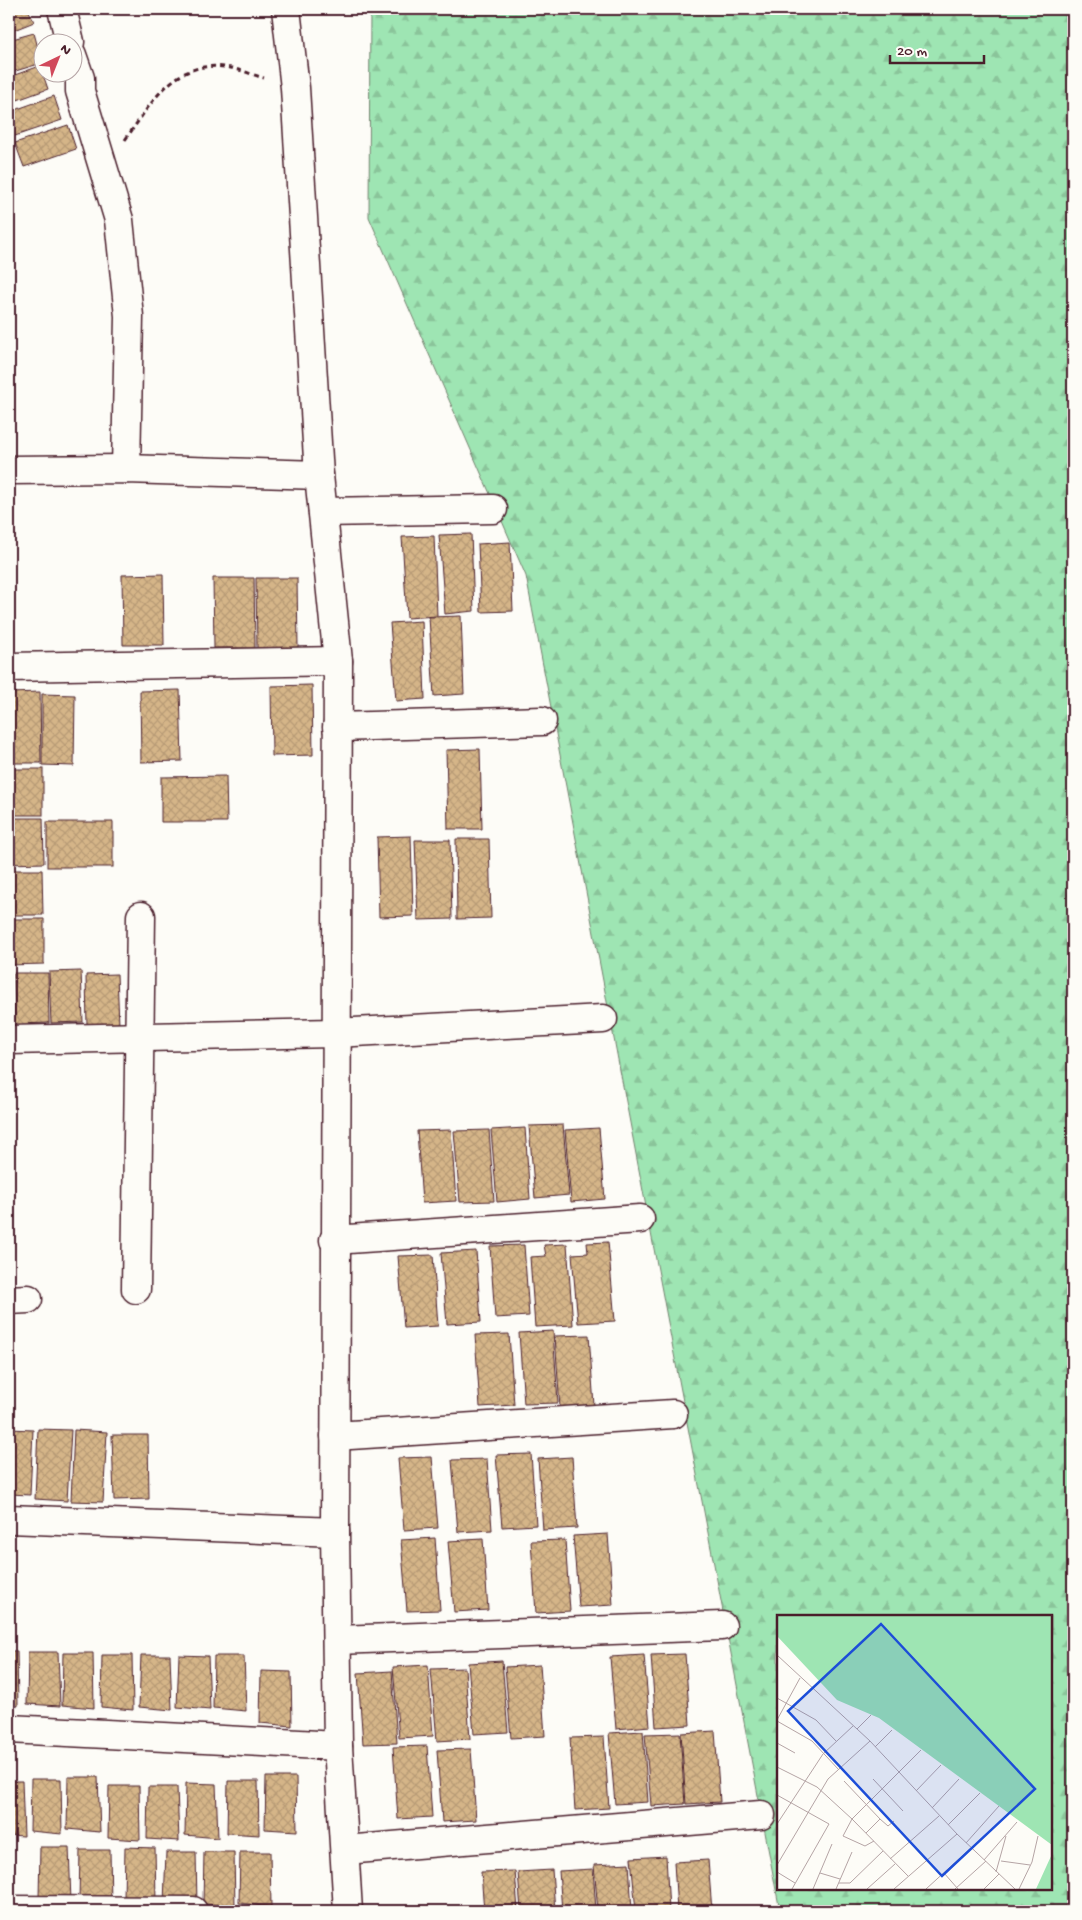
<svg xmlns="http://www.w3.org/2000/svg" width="1082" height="1920" font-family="'Gochi Hand',sans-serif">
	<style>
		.forest { fill: url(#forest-firs); stroke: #74826f; fill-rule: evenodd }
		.building { fill: url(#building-cross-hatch); stroke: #4a1f2b }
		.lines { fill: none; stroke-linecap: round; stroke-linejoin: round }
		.minor-casing { stroke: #4a1f2b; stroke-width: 31 }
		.path { stroke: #4a1f2b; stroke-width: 3; stroke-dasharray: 5 4; stroke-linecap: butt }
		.minor { stroke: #fdfcf7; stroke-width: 28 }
		.inset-road { fill: none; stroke: #b5a4a5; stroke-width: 1 }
		.view { fill: #1d4ed8; fill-opacity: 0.15; stroke: #1d4ed8; stroke-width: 2.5 }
		.inset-edge { fill: none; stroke: #4a1f2b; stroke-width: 2.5 }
	</style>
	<defs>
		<pattern id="forest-firs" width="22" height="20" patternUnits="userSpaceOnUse" patternTransform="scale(1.25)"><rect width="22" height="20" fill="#9ee5b3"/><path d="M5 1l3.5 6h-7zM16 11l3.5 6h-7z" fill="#8ac49a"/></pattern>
		<pattern id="building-cross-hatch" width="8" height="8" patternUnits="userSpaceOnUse" patternTransform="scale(1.25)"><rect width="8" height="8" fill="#d5b588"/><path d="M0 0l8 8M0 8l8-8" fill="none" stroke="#b89b76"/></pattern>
	</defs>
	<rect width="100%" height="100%" fill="#fdfcf7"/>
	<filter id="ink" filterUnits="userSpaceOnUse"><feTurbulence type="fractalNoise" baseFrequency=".02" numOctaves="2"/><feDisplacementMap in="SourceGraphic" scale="10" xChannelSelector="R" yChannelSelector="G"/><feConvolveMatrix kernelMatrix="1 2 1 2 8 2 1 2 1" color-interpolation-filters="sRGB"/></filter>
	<g filter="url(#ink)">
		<!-- forest -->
		<path class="forest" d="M370 9H1073V1911H780L526 576 369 217ZM778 1616H1051V1889H778Z"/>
		<!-- building -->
		<g class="building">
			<path d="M9 9H28L34 22 9 32Z"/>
			<path d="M34 33 42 63 9 73V40Z"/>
			<path d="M40 66 48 89 9 103V77Z"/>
			<path d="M54 96 62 120 9 138V112Z"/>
			<path d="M68 125 76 149 24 167 15 143Z"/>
			<path d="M471 534 474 611 445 614 439 535Z"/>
			<path d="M434 536 437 616 407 618 402 537Z"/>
			<path d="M510 542 513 611 481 612 478 544Z"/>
			<path d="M163 574 164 645H123L122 575Z"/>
			<path d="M213 578H254L255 648H214Z"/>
			<path d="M256 578H297L298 648 257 649Z"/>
			<path d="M461 616 464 694 434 696 429 617Z"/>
			<path d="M422 621 425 699 396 701 390 623Z"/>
			<path d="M312 685 313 755 272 756 271 686Z"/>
			<path d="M180 690 182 761 141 762 140 691Z"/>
			<path d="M40 692 41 763H9V693Z"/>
			<path d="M42 694 75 695 74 766 42 765Z"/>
			<path d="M480 749 482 829H448L446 750Z"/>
			<rect x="9" y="769" width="34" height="46"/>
			<path d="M226 776 227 822H161V777Z"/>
			<path d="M9 818H43L44 863 9 864Z"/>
			<rect x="47" y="822" width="66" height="45"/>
			<path d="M411 836 413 916 379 917 377 837Z"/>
			<path d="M456 839H489L491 918 457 919Z"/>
			<path d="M415 840H450L452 919 418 920Z"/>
			<path d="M9 870H42L43 915H9Z"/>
			<path d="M9 919H44V964L9 965Z"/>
			<path d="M81 971 83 1022 51 1023 49 972Z"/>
			<path d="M9 972H10L11 1023H9Z"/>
			<path d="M14 973H48L49 1023 15 1024Z"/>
			<path d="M117 974 119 1025 87 1026 86 975Z"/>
			<path d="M563 1125 569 1195 535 1198 529 1126Z"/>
			<path d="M525 1128 530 1199 497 1202 491 1130Z"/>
			<path d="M599 1128 605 1199 571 1202 565 1130Z"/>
			<path d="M451 1130 456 1201 422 1203 417 1131Z"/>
			<path d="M489 1130 494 1201 460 1202 454 1131Z"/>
			<path d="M608 1242 615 1321 578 1323 572 1254 588 1253 587 1243Z"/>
			<path d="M567 1244 573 1325 535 1327 530 1257 546 1256 544 1245Z"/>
			<path d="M524 1245 529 1316 495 1318 490 1246Z"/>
			<path d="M476 1251 481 1322 447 1324 441 1253Z"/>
			<path d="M433 1255 438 1326 404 1328 398 1256Z"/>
			<path d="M553 1331 558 1403 524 1404 519 1333Z"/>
			<path d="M509 1334 514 1405 480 1407 475 1335Z"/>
			<path d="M589 1335 594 1406 560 1408 555 1336Z"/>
			<path d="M9 1429 33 1430 30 1495 9 1494Z"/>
			<path d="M38 1429 71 1430 67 1501 35 1499Z"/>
			<path d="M74 1430 107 1432 103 1502 71 1501Z"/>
			<path d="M112 1435H148L149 1499 114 1500Z"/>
			<path d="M531 1454 536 1525 502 1527 496 1455Z"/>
			<path d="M432 1457 438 1528 404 1530 398 1458Z"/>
			<path d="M572 1457 577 1528 543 1530 538 1459Z"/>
			<path d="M487 1459 492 1530 458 1532 452 1460Z"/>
			<path d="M608 1534 613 1605 579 1607 573 1536Z"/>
			<path d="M435 1538 440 1610 407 1611 401 1540Z"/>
			<path d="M483 1539 488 1610 454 1612 448 1541Z"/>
			<path d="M565 1540 570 1611 536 1613 531 1541Z"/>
			<path d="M9 1651H17L18 1706 9 1705Z"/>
			<path d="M28 1652H58L60 1706 27 1704Z"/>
			<path d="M63 1653H93L94 1708 62 1705Z"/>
			<path d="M685 1654 690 1725 656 1727 651 1655Z"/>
			<path d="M102 1655H132L133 1710 101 1707Z"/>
			<path d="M141 1655H170L172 1710 139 1707Z"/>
			<path d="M179 1655 208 1656 210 1710 177 1707Z"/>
			<path d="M644 1655 650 1726 616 1729 610 1657Z"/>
			<path d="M214 1656H244L246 1711 213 1708Z"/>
			<path d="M502 1661 508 1732 474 1734 468 1663Z"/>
			<path d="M428 1665 433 1736 399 1738 393 1667Z"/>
			<path d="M540 1665 545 1736 511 1738 505 1667Z"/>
			<path d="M465 1668 470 1739 437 1741 431 1669Z"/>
			<path d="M261 1671 291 1672 292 1726 260 1723Z"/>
			<path d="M392 1671 397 1743 363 1744 358 1673Z"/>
			<path d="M643 1731 648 1802 615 1804 609 1733Z"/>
			<path d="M715 1731 720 1802 686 1804 681 1733Z"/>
			<path d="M680 1733 685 1804 651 1806 645 1734Z"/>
			<path d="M604 1737 609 1808 575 1810 570 1738Z"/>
			<path d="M427 1746 432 1817 398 1819 393 1747Z"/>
			<path d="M471 1749 476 1820 442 1822 437 1750Z"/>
			<path d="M68 1777H98L100 1832 67 1829Z"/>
			<path d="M266 1777H296L297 1831 265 1829Z"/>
			<path d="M31 1779H61L62 1834 30 1831Z"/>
			<path d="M9 1781H22L24 1836 9 1835Z"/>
			<path d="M228 1781H258L259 1835 227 1833Z"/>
			<path d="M186 1783 216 1784 218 1838 185 1835Z"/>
			<path d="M109 1786H139L140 1840 108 1838Z"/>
			<path d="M148 1787H177L179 1841 147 1839Z"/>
			<path d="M40 1847H69L71 1902 39 1899Z"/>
			<path d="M125 1847 155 1848 156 1902 124 1899Z"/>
			<path d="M80 1850H110L111 1905 79 1902Z"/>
			<path d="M166 1852H196L197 1906 164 1903Z"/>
			<path d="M204 1852H234L235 1906 203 1904Z"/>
			<path d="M240 1852H270L271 1907 239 1903Z"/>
			<path d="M666 1856 669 1911H636L631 1858Z"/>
			<path d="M708 1860 712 1911H677L674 1862Z"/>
			<path d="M629 1863 632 1911H598L594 1865Z"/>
			<path d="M593 1869 596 1911H562L559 1871Z"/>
			<path d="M552 1870 555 1911H521L518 1872Z"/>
			<path d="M515 1871 518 1911H484L481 1872Z"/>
		</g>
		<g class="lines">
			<defs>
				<g id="minor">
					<path d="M62 9 70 42"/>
					<path d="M286 9 295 88 319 475 338 661 335 1532 338 1746 348 1911"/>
					<path d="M72 55 80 78V91L119 220 129 316 126 469"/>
					<path d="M9 470 126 469 319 475"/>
					<path d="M323 512 493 509"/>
					<path d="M9 667 338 661"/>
					<path d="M337 727 542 721"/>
					<path d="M9 1040 335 1033 603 1019"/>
					<path d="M334 1240 640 1219"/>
					<path d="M136 1289 141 916"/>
					<path d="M9 1300 28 1299"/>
					<path d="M335 1436 673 1414"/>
					<path d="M9 1519 335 1532"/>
					<path d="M337 1640 722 1626"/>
					<path d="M9 1729 338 1746"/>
					<path d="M345 1850 761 1815"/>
					<path d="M9 1910 193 1911"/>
				</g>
			</defs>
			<!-- minor casing -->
			<use href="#minor" class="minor-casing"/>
			<!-- path -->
			<path class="path" d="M125 140C153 101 175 57 231 68 242 70 253 75 264 78"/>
			<!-- minor -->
			<use href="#minor" class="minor"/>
		</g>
	</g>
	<!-- overview -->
	<g transform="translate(777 1615)">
		<rect width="275" height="275" fill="#fdfcf7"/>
		<path d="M0 1H275V230L102 103 60 85 0 21ZM275 239V274H259Z" fill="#9ee5b3"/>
		<path class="inset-road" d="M0 40 93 126 180 219 238 274M0 83 39 105 59 126M0 105 23 63M0 106 35 126 62 155M80 114 94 100M0 128 18 138M98 132 115 115M0 152 40 172 75 204 144 135M96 164 126 196M67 166 103 204 89 218M139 176 164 150M0 180 52 209 15 274M155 193 182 164M103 204 111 211 117 206M0 209 46 139 76 111M171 210 203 178M97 226 88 231 66 221 75 204 131 261M189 228 222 191M113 244 162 201M207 245 240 207M224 246 253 250M0 250 51 164 93 126M0 257 18 268M219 257 229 221M43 258 63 264M167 258 181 274M62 268H73L106 236M36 274 55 229M59 274 75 237M90 274 118 249M117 274 180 219M149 274 194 233M178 274 209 246M207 274 222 259M242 274 255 247 261 221"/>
		<path class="view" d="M104 9 258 174 165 261 11 96Z"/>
		<rect width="275" height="275" class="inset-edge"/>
	</g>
	<!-- margin -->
	<rect width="1082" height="1920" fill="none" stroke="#fdfcf7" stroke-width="30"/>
	<rect x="15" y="15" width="1052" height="1890" fill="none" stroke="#4a1f2b" stroke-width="2" filter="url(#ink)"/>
	<!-- north arrow -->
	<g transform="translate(58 58) rotate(43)"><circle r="24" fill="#fdfcf7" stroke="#b5a4a5"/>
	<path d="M0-4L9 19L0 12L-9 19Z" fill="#d1495b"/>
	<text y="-8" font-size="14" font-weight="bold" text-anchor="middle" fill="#4a1f2b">N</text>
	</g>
	<!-- scale -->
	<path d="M890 55v8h94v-8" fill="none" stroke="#4a1f2b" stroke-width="2.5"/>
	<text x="897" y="55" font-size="15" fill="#4a1f2b" stroke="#fdfcf7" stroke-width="4" paint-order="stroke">20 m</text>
</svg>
